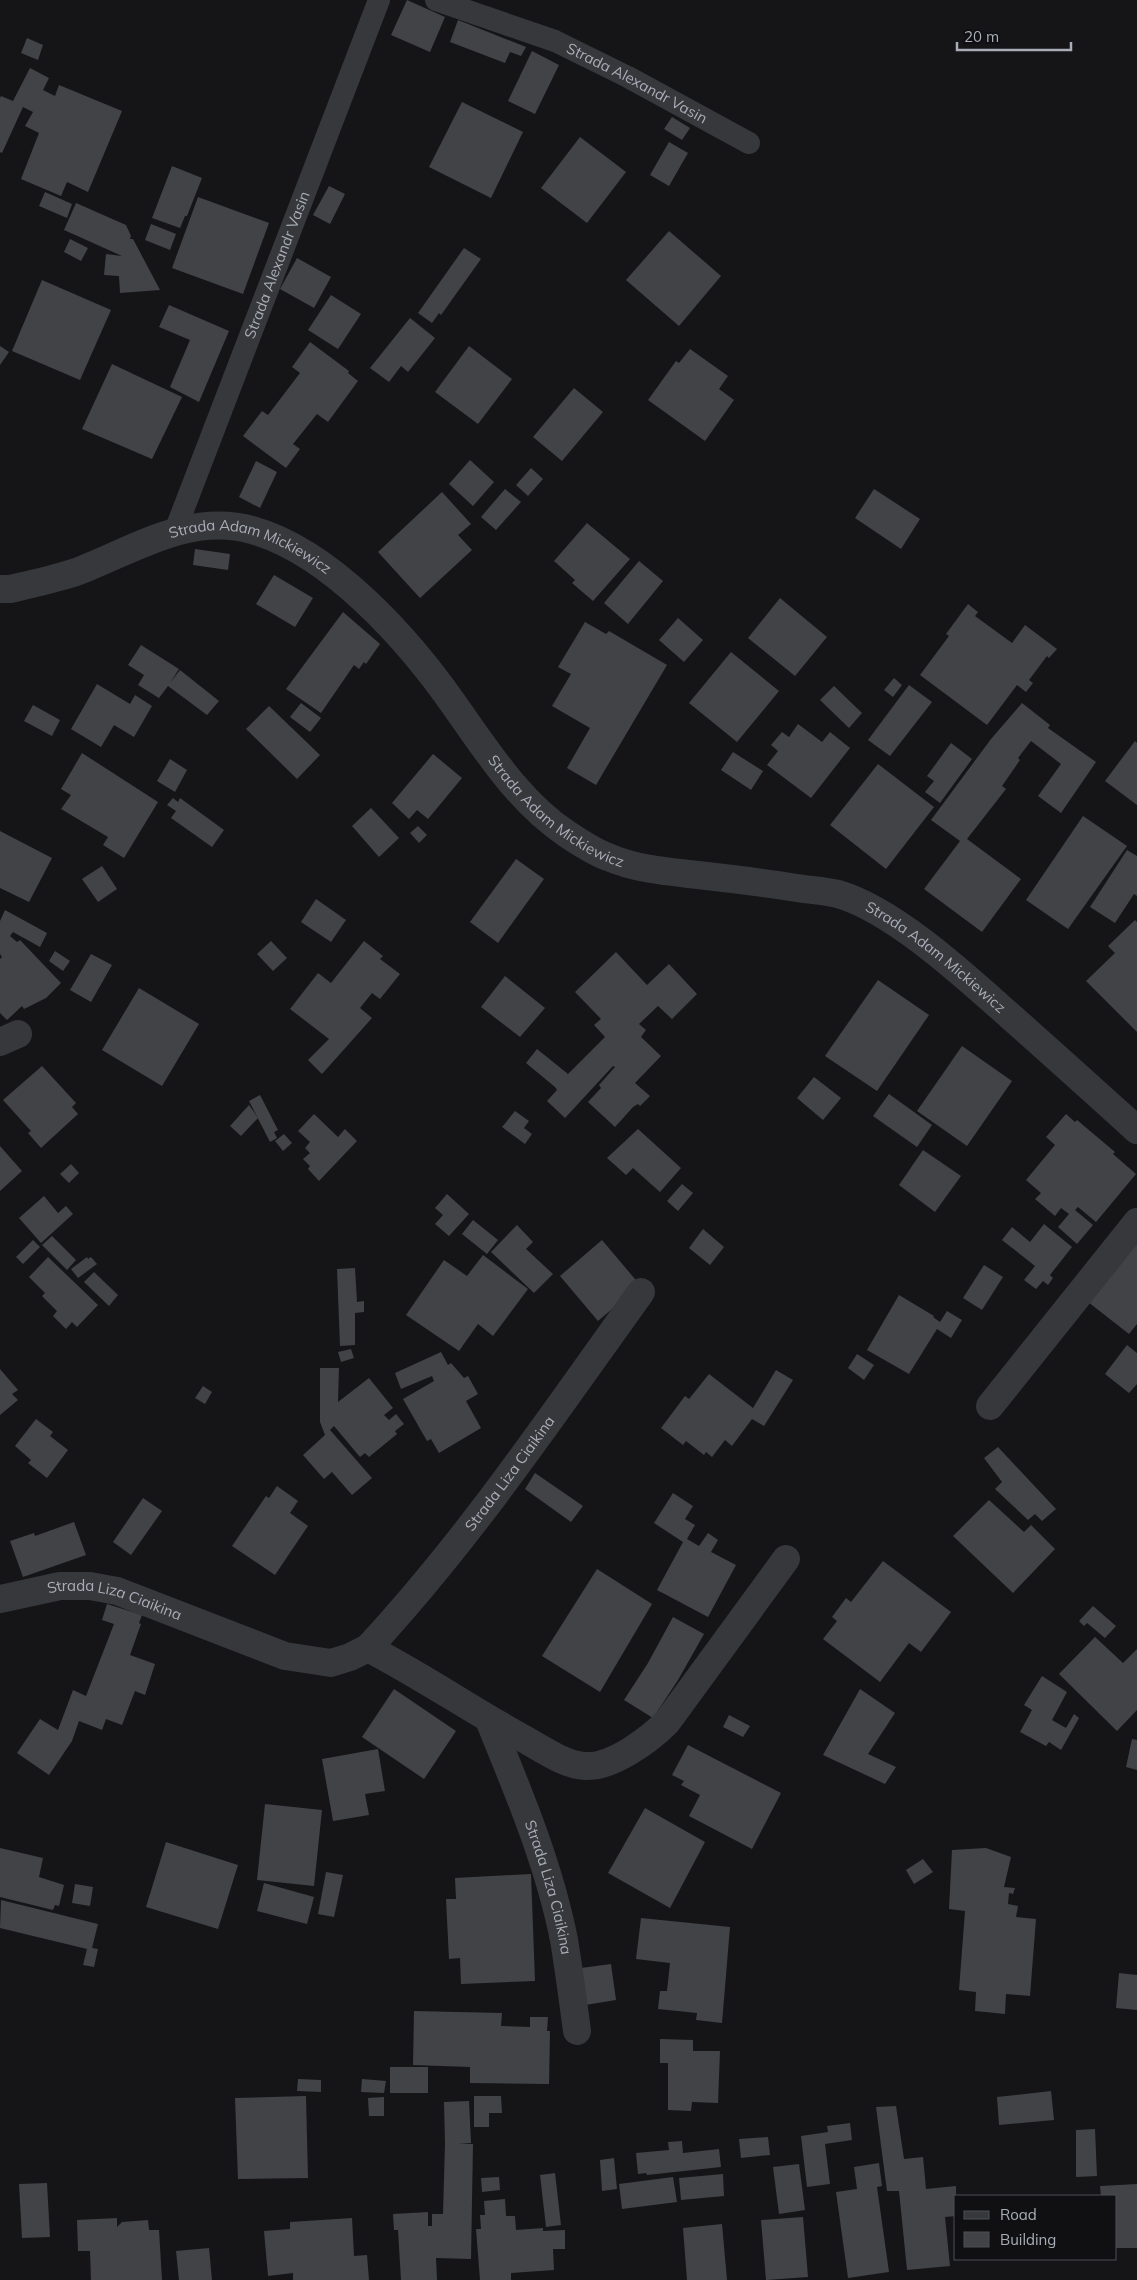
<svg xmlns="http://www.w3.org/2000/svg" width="1137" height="2280" font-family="Mulish,sans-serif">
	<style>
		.building { fill: #424347 }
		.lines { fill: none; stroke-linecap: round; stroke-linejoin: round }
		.service { stroke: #36383c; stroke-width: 22 }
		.minor { stroke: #36383c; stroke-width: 28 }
		.labels { text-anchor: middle; stroke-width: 4; stroke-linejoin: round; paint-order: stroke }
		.street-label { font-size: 15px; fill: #a8adb7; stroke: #101012 }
	</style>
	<rect width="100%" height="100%" fill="#151517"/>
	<!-- building -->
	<g class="building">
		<path d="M407 0 445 17 430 52 391 35Z"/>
		<path d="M458 20 526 47 521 56 510 52 505 63 450 42Z"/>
		<path d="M27 38 43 45 38 60 21 53Z"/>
		<path d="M532 51 559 65 535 114 508 101Z"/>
		<path d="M30 68 49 78 43 90 55 96 59 85 122 111 88 192 67 182 61 196 21 179 39 133 25 126 33 112 23 107 2 153 0 152V98L1 96 13 101Z"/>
		<path d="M462 102 523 132 491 198 429 167Z"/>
		<path d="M672 117 690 128 682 140 664 129Z"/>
		<path d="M580 137 626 172 587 223 541 188Z"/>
		<path d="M669 142 688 153 669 186 650 175Z"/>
		<path d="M172 166 202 178 187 216H185L180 228 152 218Z"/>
		<path d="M329 186 345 194 330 224 313 215Z"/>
		<path d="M45 192 72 204 67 218 39 206Z"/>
		<path d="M198 197 269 223 243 294 172 268Z"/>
		<path d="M76 203 126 225 131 236 130 239H133L160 290 120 293 119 276 104 275 106 254 122 256 64 230Z"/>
		<path d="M151 224 176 234 170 250 145 240Z"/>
		<path d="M669 231 721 276 679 326 626 280Z"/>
		<path d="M70 239 88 248 81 261 64 252Z"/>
		<path d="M464 248 481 259 441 315 439 313 432 323 418 313Z"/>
		<path d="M297 258 331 277 314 308 280 289Z"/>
		<path d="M42 280 111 310 80 380 12 351Z"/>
		<path d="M331 295 361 314 338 349 308 330Z"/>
		<path d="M169 305 229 331 199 402 170 387 190 340 159 327Z"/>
		<path d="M410 318 435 338 408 372 401 366 389 382 370 368Z"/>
		<path d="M310 342 349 371 348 373 358 381 328 422 317 414 293 444 300 449 286 468 243 436 262 411 268 415 300 373 292 367Z"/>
		<path d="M0 346 9 352 0 365Z"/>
		<path d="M469 346 512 379 478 424 435 392Z"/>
		<path d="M690 349 728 376 719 389 734 400 705 441 648 400 676 361 679 363Z"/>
		<path d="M112 364 182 397 152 459 82 429Z"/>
		<path d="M574 388 603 412 562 461 533 437Z"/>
		<path d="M470 460 494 482 473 506 449 484Z"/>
		<path d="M256 461 277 472 260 508 239 497Z"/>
		<path d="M531 468 543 479 528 496 516 485Z"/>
		<path d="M505 489 521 502 496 530 481 517Z"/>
		<path d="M874 489 920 519 901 549 855 518Z"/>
		<path d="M442 492 471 524 458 535 472 550 420 598 378 552Z"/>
		<path d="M587 523 630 559 593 601 572 583 575 580 554 561Z"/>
		<path d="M195 549 230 554 228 570 193 565Z"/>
		<path d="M639 561 663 581 628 624 604 603Z"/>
		<path d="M274 575 313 598 295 627 256 604Z"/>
		<path d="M780 598 827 637 795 676 748 638Z"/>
		<path d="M968 604 978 612 975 616 1012 643 1025 625 1057 649 1049 658 1047 656 1029 680 1033 683 1026 692 1017 685 987 725 920 675 949 636 946 634Z"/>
		<path d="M343 612 380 644 366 664 364 662 359 669 354 665 321 713 286 689Z"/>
		<path d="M678 618 703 640 684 662 659 640Z"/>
		<path d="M585 622 606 634 609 631 667 665 596 785 567 768 590 728 552 706 571 674 558 667Z"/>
		<path d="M141 645 179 669 170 683 180 670 219 701 207 715 168 686 159 698 138 685 144 675 128 665Z"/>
		<path d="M731 652 779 691 737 742 689 703Z"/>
		<path d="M894 678 902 685 893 697 884 690Z"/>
		<path d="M97 684 130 704 135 695 152 706 134 737 114 725 101 747 71 729Z"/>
		<path d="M909 685 932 702 890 756 868 740Z"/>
		<path d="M834 686 862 713 849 728 820 700Z"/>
		<path d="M301 703 321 718 310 732 290 717Z"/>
		<path d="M1022 703 1050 725 1048 728 1096 762 1061 813 1038 796 1061 764 1031 741 1018 758 1020 760 1002 786 1006 789 967 839 1021 879 982 932 924 889 960 841 931 820 991 739Z"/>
		<path d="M33 705 60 720 52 736 24 721Z"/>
		<path d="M269 706 320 755 297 779 246 729Z"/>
		<path d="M798 724 822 742 830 732 850 748 811 798 767 765 778 751 771 745 782 732 789 737Z"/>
		<path d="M1135 741 1137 743V805L1105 781Z"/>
		<path d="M951 743 972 759 940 803 925 792 934 781 927 776Z"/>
		<path d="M733 752 763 771 751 790 721 770Z"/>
		<path d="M82 753 158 802 124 858 103 845 108 837 61 809 71 795 61 789Z"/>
		<path d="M433 754 462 778 428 819 417 810 409 819 392 803Z"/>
		<path d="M170 759 187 770 175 792 157 781Z"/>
		<path d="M878 764 934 807 886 869 830 825Z"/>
		<path d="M173 798 178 802 180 798 224 830 212 847 171 818 176 811 167 805Z"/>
		<path d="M371 808 399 838 379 857 352 826Z"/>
		<path d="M1083 816 1127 846 1068 929 1026 900Z"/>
		<path d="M418 826 427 835 419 843 410 833Z"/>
		<path d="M0 831 52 858 29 902 0 888Z"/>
		<path d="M1127 850 1137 856V896L1134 894 1115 923 1090 907Z"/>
		<path d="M516 859 544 879 498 943 470 922Z"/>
		<path d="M102 866 117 889 98 902 82 879Z"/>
		<path d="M316 899 346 920 331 942 301 922Z"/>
		<path d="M5 910 47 933 40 947 13 932 10 936 17 942 20 940 61 983 46 998 24 1009 22 1006 7 1020 0 1013V959L2 957 0 954V921Z"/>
		<path d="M1135 920 1137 922V1032L1086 981 1115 953 1108 946Z"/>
		<path d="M271 941 287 958 273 971 257 954Z"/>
		<path d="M364 941 383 956 380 959 400 974 380 999 372 993 360 1008 372 1018 322 1074 308 1060 329 1039 290 1009 318 973 331 983Z"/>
		<path d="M55 951 70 961 63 971 49 961Z"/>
		<path d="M616 952 647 985 669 964 697 994 672 1019 658 1006 639 1024 646 1030 641 1037 661 1056 635 1083 650 1096 640 1106 638 1104 633 1107 615 1127 588 1102 601 1088 599 1085 615 1067 613 1066 565 1118 547 1101 557 1090 555 1087 526 1063 537 1049 568 1074 605 1037 594 1025 601 1019 575 992Z"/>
		<path d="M91 954 112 965 91 1002 70 990Z"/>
		<path d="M505 976 545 1008 520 1037 481 1007Z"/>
		<path d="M878 980 929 1015 877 1091 825 1056Z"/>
		<path d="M139 988 199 1024 162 1086 102 1050Z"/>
		<path d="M962 1046 1012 1081 967 1146 917 1111Z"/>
		<path d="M42 1066 76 1103 72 1107 78 1114 41 1148 28 1133 31 1131 3 1100Z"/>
		<path d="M814 1077 841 1098 823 1120 797 1098Z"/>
		<path d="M889 1094 932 1125 917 1147 873 1116Z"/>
		<path d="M260 1095 278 1130 274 1132 277 1138 270 1142 249 1101Z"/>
		<path d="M249 1105 258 1118 241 1136 230 1126Z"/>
		<path d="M515 1111 529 1121 524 1128 532 1134 525 1144 502 1127Z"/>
		<path d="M314 1114 338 1137 345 1129 357 1141 319 1181 308 1169 310 1166 303 1159 310 1153 305 1148 310 1142 298 1131Z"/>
		<path d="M1066 1114 1075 1122 1077 1120 1115 1152 1113 1154 1136 1174 1096 1222 1078 1207 1075 1210 1093 1225 1077 1244 1058 1227 1069 1214 1061 1208 1055 1216 1035 1199 1041 1193 1026 1180 1055 1145 1046 1137Z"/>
		<path d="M638 1129 681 1168 660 1192 633 1168 626 1175 607 1158Z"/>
		<path d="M284 1134 292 1143 283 1151 275 1141Z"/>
		<path d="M0 1146 22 1171 0 1191Z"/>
		<path d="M923 1150 961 1176 935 1212 899 1185Z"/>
		<path d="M71 1164 79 1173 69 1183 60 1174Z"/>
		<path d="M682 1184 693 1193 678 1211 667 1201Z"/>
		<path d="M447 1194 469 1214 449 1236 435 1224 443 1215 435 1208Z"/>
		<path d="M44 1196 58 1213 66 1206 73 1214 41 1243 19 1218Z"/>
		<path d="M473 1220 498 1240 487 1254 462 1234Z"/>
		<path d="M1044 1224 1072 1247 1050 1275 1053 1278 1048 1285 1043 1281 1036 1289 1024 1280 1035 1266 1002 1240 1012 1227 1030 1242Z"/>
		<path d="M517 1225 533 1242 526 1249 553 1274 534 1293 491 1252Z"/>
		<path d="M703 1229 724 1247 710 1265 689 1248Z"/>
		<path d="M52 1236 76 1260 67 1270 42 1245Z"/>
		<path d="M33 1240 40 1247 23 1264 16 1257Z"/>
		<path d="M602 1240 640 1285 598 1321 560 1276Z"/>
		<path d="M1137 1243V1324L1129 1334 1083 1298Z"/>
		<path d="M483 1255 528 1289 493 1336 478 1324 459 1351 406 1315 444 1260 467 1276Z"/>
		<path d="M48 1257 98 1305 77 1327 72 1322 66 1329 53 1316 57 1311 42 1296 45 1293 29 1277Z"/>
		<path d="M87 1257 88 1259 91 1257 97 1264 78 1278 71 1269Z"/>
		<path d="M984 1265 1003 1277 982 1310 963 1298Z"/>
		<path d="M355 1268 357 1302 364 1301V1312L355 1313V1345L340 1346 337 1269Z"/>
		<path d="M94 1272 118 1295 109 1306 84 1282Z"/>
		<path d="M899 1295 934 1316 933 1317 940 1322 947 1311 962 1320 951 1338 937 1329 909 1374 867 1350Z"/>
		<path d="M1127 1345 1137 1353V1384L1129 1393 1105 1374Z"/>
		<path d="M351 1349 354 1358 341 1362 338 1352Z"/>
		<path d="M441 1352 448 1365 451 1363 464 1378 468 1376 478 1394 466 1401 481 1428 439 1453 431 1439 427 1441 403 1399 434 1381 432 1376 401 1389 395 1373Z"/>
		<path d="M857 1354 874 1365 864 1380 848 1368Z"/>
		<path d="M320 1368H339L338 1402 369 1378 393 1408 384 1415 389 1420 396 1414 404 1424 395 1431 397 1434 369 1457 365 1453 360 1457 334 1426 330 1430 372 1478 352 1495 332 1472 324 1479 303 1455 325 1435 320 1422Z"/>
		<path d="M0 1369 18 1390 12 1394 18 1400 0 1415Z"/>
		<path d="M776 1370 793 1380 764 1426 752 1419 732 1446 725 1440 712 1457 706 1452 704 1455 686 1441 683 1445 661 1428 685 1396 689 1399 709 1374 753 1408Z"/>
		<path d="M203 1386 212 1392 205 1404 195 1398Z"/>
		<path d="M36 1419 53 1432 50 1436 68 1450 47 1478 28 1463 31 1460 15 1446Z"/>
		<path d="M998 1447 1056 1509 1042 1521 1035 1514 1028 1520 995 1489 1002 1482 984 1458Z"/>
		<path d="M535 1473 583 1506 571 1522 525 1489Z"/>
		<path d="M277 1486 298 1501 290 1513 308 1526 275 1575 232 1546 266 1496 269 1498Z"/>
		<path d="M673 1493 693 1506 685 1519 695 1525 687 1539 699 1546 708 1533 718 1540 711 1552 736 1565 708 1617 657 1590 683 1542 654 1523Z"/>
		<path d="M143 1498 162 1511 131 1555 113 1542Z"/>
		<path d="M989 1500 1024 1532 1031 1525 1055 1549 1013 1593 953 1536Z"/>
		<path d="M74 1522 86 1555 23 1577 10 1541 34 1533 35 1536Z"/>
		<path d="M883 1561 951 1612 921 1652 909 1643 880 1682 823 1639 837 1621 832 1617 846 1598 851 1602Z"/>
		<path d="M597 1569 652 1604 600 1692 542 1656Z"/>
		<path d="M107 1604 142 1615 139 1623 141 1624 130 1655 155 1664 145 1695 135 1691 122 1725 106 1719 102 1730 79 1721 72 1741 49 1775 17 1753 40 1719 58 1730 73 1690 86 1696 114 1624 102 1620Z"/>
		<path d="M1093 1606 1116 1626 1105 1638 1087 1623 1084 1626 1079 1621Z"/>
		<path d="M673 1617 704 1634 678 1680 653 1718 624 1700 648 1663Z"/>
		<path d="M1095 1637 1123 1663 1137 1649V1710L1117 1731 1059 1674Z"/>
		<path d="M1042 1676 1067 1692 1052 1720 1066 1728 1074 1714 1079 1718 1061 1750 1049 1742 1046 1746 1020 1732 1032 1710 1024 1705Z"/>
		<path d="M394 1689 456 1731 424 1779 362 1737Z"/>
		<path d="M860 1689 895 1713 868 1754 896 1767 885 1784 823 1755Z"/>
		<path d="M729 1715 750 1726 743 1737 723 1727Z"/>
		<path d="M1132 1739 1137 1740V1770L1126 1767Z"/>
		<path d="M688 1745 781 1793 752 1849 689 1816 700 1795 681 1785 684 1781 672 1775Z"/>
		<path d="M378 1749 385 1791 365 1794 369 1815 333 1821 322 1759Z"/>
		<path d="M265 1804 322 1810 314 1886 257 1880Z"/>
		<path d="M645 1808 705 1842 670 1908 608 1873Z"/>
		<path d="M166 1842 238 1865 218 1929 146 1907Z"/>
		<path d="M0 1848 43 1858 39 1877 64 1885 59 1906 55 1905 53 1910 0 1897Z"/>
		<path d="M986 1848 1011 1857 1004 1887 1015 1888 1013 1894 1009 1893 1008 1904 1018 1906 1016 1917 1036 1919 1030 1996 1006 1994 1005 2014 975 2011 976 1992 959 1990 965 1911 949 1909 952 1850Z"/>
		<path d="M923 1859 933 1872 914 1884 906 1870Z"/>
		<path d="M326 1872 343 1875 334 1917 318 1914Z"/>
		<path d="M531 1874 535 1981 461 1984 460 1958 449 1959 446 1899H456L455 1878Z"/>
		<path d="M264 1883 314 1897 307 1924 257 1911Z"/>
		<path d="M75 1884 93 1887 90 1906 72 1903Z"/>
		<path d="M1 1900 98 1924 92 1948 98 1949 94 1967 83 1965 87 1949 0 1928Z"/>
		<path d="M641 1918 730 1927 722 2023 696 2020 697 2013 658 2009 660 1991H667L670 1963 636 1959Z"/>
		<path d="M611 1964 616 2000 585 2005 581 1968Z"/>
		<path d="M1119 1973 1137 1975V2010L1116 2008Z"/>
		<path d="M414 2011 502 2013 501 2026 530 2027V2017H548L547 2031H550L549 2084 470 2083V2067L413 2065Z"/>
		<path d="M660 2039 693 2040V2051H720L718 2103 692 2102 691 2111 668 2110V2063H660Z"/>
		<rect x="390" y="2067" width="38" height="26"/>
		<path d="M298 2079 321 2080V2092L297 2091Z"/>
		<path d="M362 2079 386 2081 384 2093 361 2092Z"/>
		<path d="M1051 2091 1054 2120 999 2125 997 2097Z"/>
		<path d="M306 2096 308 2178 238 2179 235 2098Z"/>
		<path d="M474 2096H501L502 2113H489V2127H474Z"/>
		<path d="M384 2097V2116H369L368 2098Z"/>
		<path d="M469 2101 471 2143 459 2144H473L471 2259 436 2258 437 2280H401L398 2230H394L393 2214 428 2212V2226H432V2214H443L445 2143 444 2102Z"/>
		<path d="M896 2106 904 2159 923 2157 926 2189 956 2186V2216L945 2217 950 2266 907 2270 899 2191H887L876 2107Z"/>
		<path d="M850 2123 852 2140 825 2144 830 2184 807 2187 801 2136 828 2132 827 2126Z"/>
		<path d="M1095 2129 1097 2176 1076 2177V2130Z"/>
		<path d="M768 2137 770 2155 741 2158 739 2139Z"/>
		<path d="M682 2141 683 2153 719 2149 721 2167 647 2175 646 2173 638 2174 636 2153 669 2150 668 2142Z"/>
		<path d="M614 2158 617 2189 602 2191 600 2160Z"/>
		<path d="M879 2163 882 2186 877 2187 889 2272 848 2278 836 2192 857 2189 854 2167Z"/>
		<path d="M799 2164 805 2210 779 2214 773 2167Z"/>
		<path d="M555 2173 561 2225 546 2227 540 2175Z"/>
		<path d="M723 2174 724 2196 681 2200 679 2178Z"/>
		<path d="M499 2177 500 2190 482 2192 481 2178Z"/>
		<path d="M673 2177 677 2202 622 2209 619 2184Z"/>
		<path d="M47 2183 50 2237 22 2238 19 2184Z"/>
		<path d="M1137 2184V2248H1116V2196H1101L1100 2186Z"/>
		<path d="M505 2199 506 2216H515L516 2230 543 2228V2231L565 2230V2249H553L554 2270 511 2273V2280H480L476 2229H481L480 2215H485L484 2201Z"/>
		<path d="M803 2217 808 2277 766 2280 761 2220Z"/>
		<path d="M117 2218V2227L122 2222 148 2220 149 2230H159L162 2280H91L90 2251H78L77 2220Z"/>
		<path d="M352 2218 354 2256 367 2255 369 2280H293V2273L268 2276 264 2231 290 2229V2222Z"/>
		<path d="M722 2224 727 2280H687L683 2228Z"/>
		<path d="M209 2248 212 2280H179L176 2251Z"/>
	</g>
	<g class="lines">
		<!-- service -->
		<g class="service">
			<path id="s1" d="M436 0 555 41 628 77 749 143"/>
			<path id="s2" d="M175 531 379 0"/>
		</g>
		<!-- minor -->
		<g class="minor">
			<path id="s3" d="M0 589H10C32 584 55 579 76 572 132 551 189 512 252 530 331 552 409 640 455 706 487 751 519 802 567 834 579 842 594 852 608 857 633 868 662 871 689 874 725 878 761 882 797 888 810 890 825 891 838 894 894 910 966 977 1010 1016 1053 1054 1095 1092 1137 1130"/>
			<path d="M0 1042 18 1034"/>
			<path d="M990 1406 1137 1222"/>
			<path id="s4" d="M0 1599 60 1586H90L117 1591 285 1656 331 1663 350 1657 368 1648C422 1676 473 1711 526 1740 544 1750 565 1765 585 1766 612 1768 650 1739 667 1722L786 1559"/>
			<path id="s5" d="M368 1648C470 1538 554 1413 641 1292"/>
			<path id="s6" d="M489 1720C518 1791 549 1864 564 1940 569 1970 573 2001 577 2031"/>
		</g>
	</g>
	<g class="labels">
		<!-- street labels -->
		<g class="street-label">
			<text dy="5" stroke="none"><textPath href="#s1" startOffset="218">Strada Alexandr Vasin</textPath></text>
			<text dy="5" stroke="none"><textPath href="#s2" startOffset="285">Strada Alexandr Vasin</textPath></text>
			<text dy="5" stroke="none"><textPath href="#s3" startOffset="265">Strada Adam Mickiewicz</textPath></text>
			<text dy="5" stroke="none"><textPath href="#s3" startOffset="685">Strada Adam Mickiewicz</textPath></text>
			<text dy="5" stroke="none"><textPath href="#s3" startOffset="1105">Strada Adam Mickiewicz</textPath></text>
			<text dy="5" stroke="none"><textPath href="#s5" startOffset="225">Strada Liza Ciaikina</textPath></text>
			<text dy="5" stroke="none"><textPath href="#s4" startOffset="118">Strada Liza Ciaikina</textPath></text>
			<text dy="5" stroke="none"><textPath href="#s6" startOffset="178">Strada Liza Ciaikina</textPath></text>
		</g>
	</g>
	<!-- legend -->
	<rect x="954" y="2195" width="162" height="65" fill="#101012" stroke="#4d4f54"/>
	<rect x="964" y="2211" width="25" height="8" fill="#36383c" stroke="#4d4f54"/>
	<text x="1000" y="2220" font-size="15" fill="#a8adb7">Road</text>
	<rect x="964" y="2232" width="25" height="15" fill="#424347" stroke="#4d4f54"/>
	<text x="1000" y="2245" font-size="15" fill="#a8adb7">Building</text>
	<!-- scale -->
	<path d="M957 42v8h114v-8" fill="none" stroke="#a8adb7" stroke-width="2.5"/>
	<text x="964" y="42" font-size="15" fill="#a8adb7" stroke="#101012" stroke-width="4" paint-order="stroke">20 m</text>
</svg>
